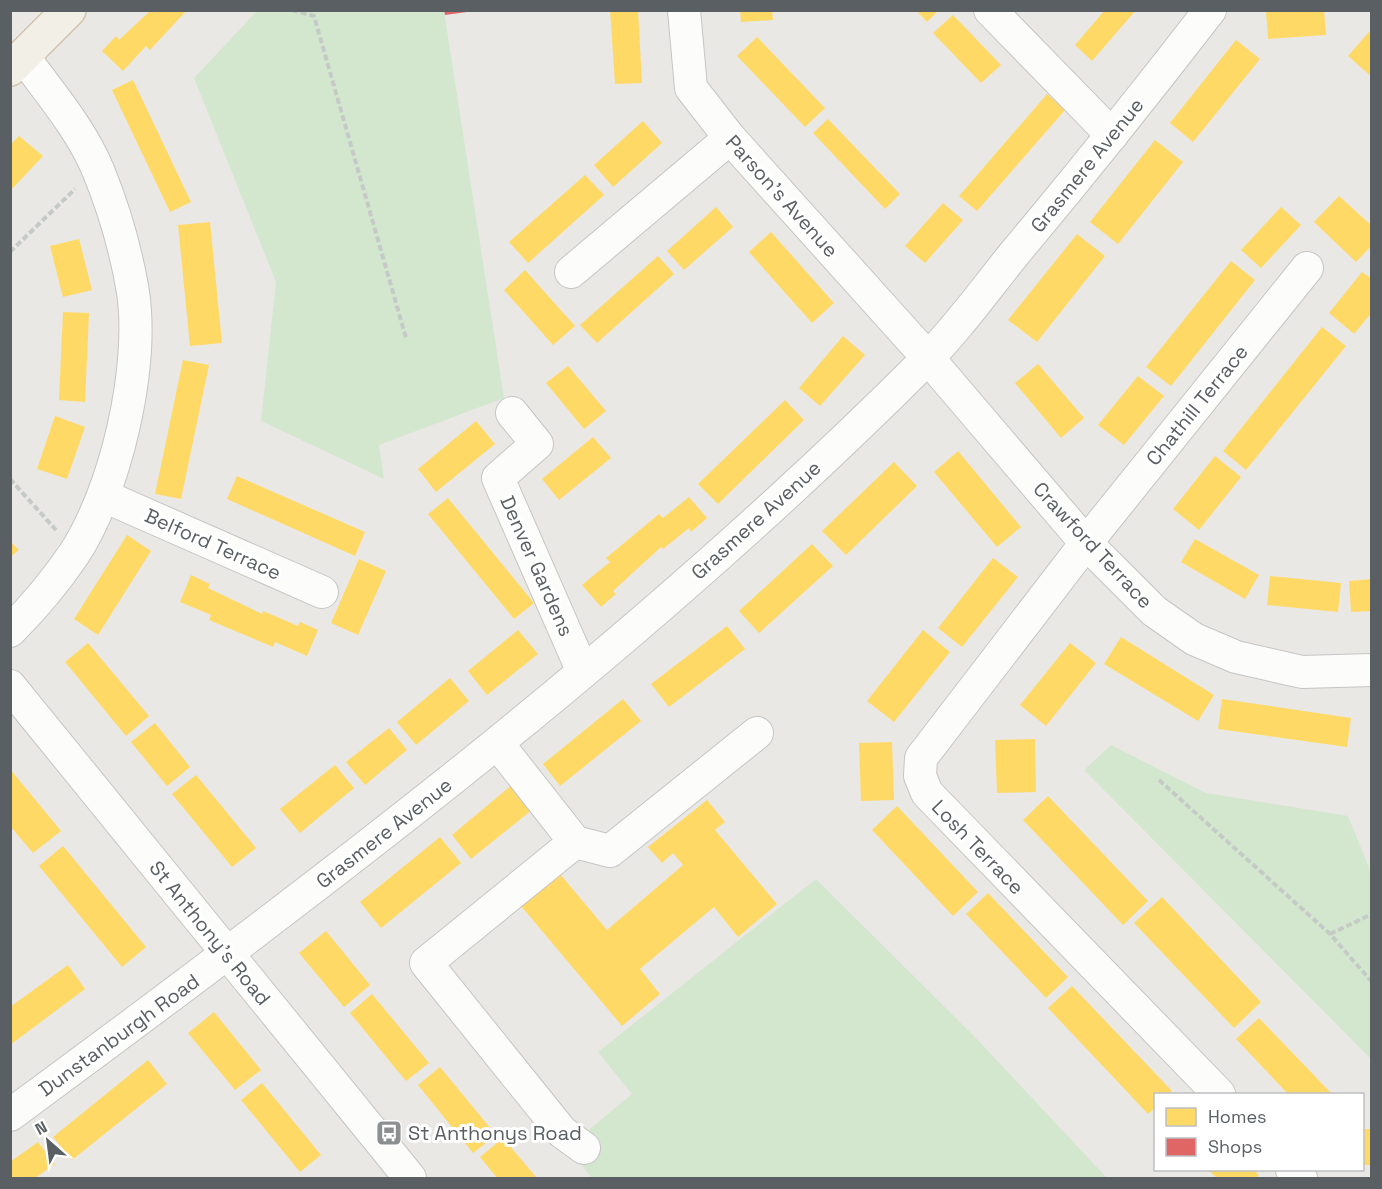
<svg xmlns="http://www.w3.org/2000/svg" width="1382" height="1189" font-family="'Space Grotesk',sans-serif">
	<style>
		.green { fill: #d3e7ce }
		.homes { fill: #ffd966 }
		.shops { fill: #e06666 }
		.lines { fill: none; stroke-linecap: round; stroke-linejoin: round }
		.minor-casing { stroke: #c5c5c5; stroke-width: 34 }
		.major-casing { stroke: #d3c5b1; stroke-width: 36 }
		.path { stroke: #c5cac7; stroke-width: 4; stroke-dasharray: 6 3; stroke-linecap: butt }
		.minor { stroke: #fcfcfb; stroke-width: 32 }
		.major { stroke: #f2efe7; stroke-width: 33 }
		.labels { text-anchor: middle; stroke-width: 6; stroke-linejoin: round; paint-order: stroke }
		.street-label { font-size: 20px; fill: #5a5f63; stroke: #fff }
		.poi-label { font-size: 20px; fill: #5a5f63; stroke: #fff; text-anchor: start }
	</style>
	<rect width="100%" height="100%" fill="#eae8e4"/>
	<!-- green -->
	<g class="green">
		<path d="M257 11H444L504 398 379 445 384 479 261 421 276 282 194 78Z"/>
		<path d="M1111 745 1206 793 1348 816 1371 872V1059L1084 770Z"/>
		<path d="M816 879 976 1038 1107 1178H592L567 1148 632 1094 598 1052Z"/>
	</g>
	<!-- homes -->
	<g class="homes">
		<path d="M151 10H187L150 50 146 46 123 71 102 51 116 36 119 40Z"/>
		<path d="M610 10H638L642 83 615 84Z"/>
		<path d="M740 10H772L773 20 741 22Z"/>
		<path d="M916 10H939L927 22Z"/>
		<path d="M1105 10H1136L1092 61 1075 45Z"/>
		<path d="M1324 10 1326 35 1268 39 1266 11Z"/>
		<path d="M953 15 1001 65 981 83 933 33Z"/>
		<path d="M1369 32 1372 34V77L1348 56Z"/>
		<path d="M757 37 825 108 805 127 737 56Z"/>
		<path d="M1236 40 1260 59 1193 142 1170 123Z"/>
		<path d="M133 80 191 202 170 212 112 90Z"/>
		<path d="M1047 94 1065 110 977 211 959 196Z"/>
		<path d="M828 119 900 194 885 209 813 133Z"/>
		<path d="M643 121 662 143 613 187 594 165Z"/>
		<path d="M19 136 43 156 10 191V145Z"/>
		<path d="M1155 140 1183 162 1118 244 1090 222Z"/>
		<path d="M585 175 604 195 528 263 509 242Z"/>
		<path d="M1339 196 1372 226V245L1356 262 1314 222Z"/>
		<path d="M943 203 963 220 925 263 905 246Z"/>
		<path d="M716 207 733 227 684 270 667 251Z"/>
		<path d="M1281 207 1301 225 1261 268 1241 250Z"/>
		<path d="M210 222 222 343 190 346 178 225Z"/>
		<path d="M771 232 834 303 812 323 749 252Z"/>
		<path d="M1077 234 1105 256 1037 342 1008 320Z"/>
		<path d="M79 239 92 290 63 297 50 246Z"/>
		<path d="M658 256 674 274 597 343 580 325Z"/>
		<path d="M1231 261 1255 280 1171 386 1146 367Z"/>
		<path d="M525 270 575 326 553 345 504 290Z"/>
		<path d="M1362 272 1372 279V312L1354 334 1329 313Z"/>
		<path d="M63 312 89 313 85 402 59 400Z"/>
		<path d="M1322 327 1346 346 1246 470 1223 451Z"/>
		<path d="M843 336 865 355 820 406 799 388Z"/>
		<path d="M183 360 209 365 181 499 155 494Z"/>
		<path d="M1038 364 1084 418 1061 438 1015 383Z"/>
		<path d="M568 366 606 411 584 429 546 383Z"/>
		<path d="M1138 376 1164 396 1124 445 1098 425Z"/>
		<path d="M785 400 804 420 718 504 698 484Z"/>
		<path d="M55 416 85 427 67 479 37 469Z"/>
		<path d="M476 421 495 444 436 492 418 469Z"/>
		<path d="M593 437 611 458 559 500 542 479Z"/>
		<path d="M958 451 1021 527 997 547 934 472Z"/>
		<path d="M1215 456 1241 477 1199 530 1173 509Z"/>
		<path d="M894 462 917 486 846 555 822 531Z"/>
		<path d="M237 476 365 532 355 556 227 499Z"/>
		<path d="M689 497 707 518 691 532 689 528 663 549 661 547 613 591 616 594 601 607 582 585 610 562 606 558 659 514 663 518Z"/>
		<path d="M448 498 534 603 514 619 428 514Z"/>
		<path d="M127 535 151 551 98 635 74 619Z"/>
		<path d="M1195 539 1259 575 1245 599 1181 562Z"/>
		<path d="M10 541 19 550 10 557Z"/>
		<path d="M812 544 833 566 759 633 739 611Z"/>
		<path d="M993 558 1018 577 962 647 938 628Z"/>
		<path d="M359 559 386 571 358 635 331 623Z"/>
		<path d="M191 575 210 584 208 588 262 614 263 611 298 626 300 622 318 630 307 656 275 642 273 647 209 620 211 615 180 602Z"/>
		<path d="M1270 576 1341 583 1338 612 1267 605Z"/>
		<path d="M1372 579V611L1351 612 1349 581Z"/>
		<path d="M727 626 745 649 669 707 651 684Z"/>
		<path d="M518 630 538 654 487 695 468 671Z"/>
		<path d="M923 630 950 652 894 722 867 701Z"/>
		<path d="M1121 637 1214 695 1198 721 1104 664Z"/>
		<path d="M88 643 149 716 126 736 65 662Z"/>
		<path d="M1070 643 1096 663 1046 726 1020 705Z"/>
		<path d="M450 678 469 701 416 745 397 722Z"/>
		<path d="M623 699 641 721 560 786 543 764Z"/>
		<path d="M1222 699 1351 718 1347 747 1218 729Z"/>
		<path d="M155 723 190 767 167 786 131 742Z"/>
		<path d="M389 728 407 750 365 785 346 762Z"/>
		<path d="M1035 739 1036 792 997 793 995 740Z"/>
		<path d="M892 742 894 800 861 801 859 743Z"/>
		<path d="M335 765 354 788 300 833 280 809Z"/>
		<path d="M10 769 61 831 33 853 10 826Z"/>
		<path d="M196 775 256 848 232 867 172 794Z"/>
		<path d="M513 784 533 809 471 859 452 835Z"/>
		<path d="M1048 796 1148 901 1123 925 1023 820Z"/>
		<path d="M707 800 725 822 715 830 777 904 738 937 714 907 640 969 660 994 622 1026 521 906 560 874 607 930 683 865 673 853 662 863 648 847Z"/>
		<path d="M897 806 978 892 953 916 872 830Z"/>
		<path d="M440 837 461 863 381 928 360 902Z"/>
		<path d="M63 846 146 947 122 967 39 866Z"/>
		<path d="M988 893 1068 977 1046 998 966 914Z"/>
		<path d="M1162 897 1261 1002 1234 1028 1134 923Z"/>
		<path d="M326 931 370 985 344 1007 299 953Z"/>
		<path d="M68 965 85 989 10 1045V1007Z"/>
		<path d="M1072 986 1172 1091 1168 1094H1156V1107L1148 1114 1048 1008Z"/>
		<path d="M372 994 429 1063 406 1081 350 1013Z"/>
		<path d="M214 1012 261 1070 235 1090 188 1033Z"/>
		<path d="M1259 1018 1332 1094H1288L1236 1039Z"/>
		<path d="M148 1060 167 1084 72 1160 53 1137Z"/>
		<path d="M440 1067 496 1135 473 1153 418 1085Z"/>
		<path d="M262 1083 321 1155 300 1172 241 1100Z"/>
		<rect x="1362" y="1129" width="10" height="36"/>
		<path d="M503 1138 537 1178H497L480 1157Z"/>
		<path d="M38 1142 55 1164 35 1178H10V1162Z"/>
		<path d="M1208 1170H1254L1259 1175 1256 1178H1217Z"/>
	</g>
	<!-- shops -->
	<path class="shops" d="M444 10H467V12L445 15Z"/>
	<g class="lines">
		<defs>
			<g id="minor">
				<path d="M684 10 691 88 730 138 928 358 1086 543 1154 611 1194 639 1236 657 1302 672 1372 670"/>
				<path d="M990 10 1112 135"/>
				<path d="M571 272 730 138"/>
				<path d="M512 413 537 444 498 478 583 672"/>
				<path d="M104 496 322 592"/>
				<path d="M10 631C34 607 55 582 74 554 116 490 144 368 133 292 126 250 114 209 98 170 81 129 49 92 23 56"/>
				<path d="M10 686 410 1178"/>
				<path d="M498 744 575 842 610 851 757 733"/>
				<path d="M575 842 426 963 562 1132 584 1148"/>
				<path d="M1219 1094 927 793 920 776 921 758 1086 543 1307 268"/>
				<path d="M10 1115C328 881 645 641 924 362 957 329 985 290 1014 254 1081 174 1146 93 1210 10"/>
				<path d="M1292 1170 1301 1178"/>
			</g>
			<path id="major" d="M10 69 69 10"/>
		</defs>
		<!-- minor casing -->
		<use href="#minor" class="minor-casing"/>
		<!-- major casing -->
		<use href="#major" class="major-casing"/>
		<!-- path -->
		<g class="path">
			<path d="M292 10 314 16 406 338"/>
			<path d="M10 252 75 189"/>
			<path d="M10 479 56 530"/>
			<path d="M1159 780 1330 934 1372 982"/>
			<path d="M1330 934 1372 914"/>
		</g>
		<!-- minor -->
		<use href="#minor" class="minor"/>
		<!-- major -->
		<use href="#major" class="major"/>
	</g>
	<!-- icons -->
	<defs>
		<symbol id="bus-square" viewBox="-11 -11 22 22"><rect x="-9" y="-9" width="18" height="18" rx="4" fill="#8c8f90" stroke="#fff"/><path d="M-5-6H5V4H4V6H2V4H-2V6H-4V4H-5ZM-3.5-4V0h7V-4ZM-3.5 1.2v1.5H-2V1.2ZM2 1.2v1.5H3.5V1.2Z" fill="#fff"/></symbol>
	</defs>
	<g fill-rule="evenodd">
		<use href="#bus-square" x="374" y="1118" width="30" height="30"/>
	</g>
	<g class="labels">
		<!-- street labels -->
		<g class="street-label">
			<text transform="translate(1087 165) rotate(-51)" y="7">Grasmere Avenue</text>
			<text transform="translate(782 196) rotate(48)" y="7">Parson's Avenue</text>
			<text transform="translate(1197 405) rotate(-51)" y="7">Chathill Terrace</text>
			<text transform="translate(756 520) rotate(-42)" y="7">Grasmere Avenue</text>
			<text transform="translate(213 544) rotate(24)" y="7">Belford Terrace</text>
			<text transform="translate(1093 545) rotate(47)" y="7">Crawford Terrace</text>
			<text transform="translate(537 566) rotate(66)" y="7">Denver Gardens</text>
			<text transform="translate(384 833) rotate(-38)" y="7">Grasmere Avenue</text>
			<text transform="translate(978 847) rotate(46)" y="7">Losh Terrace</text>
			<text transform="translate(210 933) rotate(51)" y="7">St Anthony's Road</text>
			<text transform="translate(119 1035) rotate(-36)" y="7">Dunstanburgh Road</text>
		</g>
		<!-- poi labels -->
		<g class="poi-label">
			<text x="408" y="1140">St Anthonys Road</text>
		</g>
	</g>
	<!-- border -->
	<rect width="1382" height="1189" fill="none" stroke="#5a5f63" stroke-width="24"/>
	<!-- legend -->
	<rect x="1154" y="1093" width="210" height="78" fill="#ffffff" stroke="#bdbfc1" stroke-width="1.5"/>
	<rect x="1166" y="1108" width="30" height="18" fill="#ffd966" stroke="#bdbfc1" stroke-width="1.5"/>
	<text x="1208" y="1123" font-size="18" fill="#5a5f63">Homes</text>
	<rect x="1166" y="1138" width="30" height="18" fill="#e06666" stroke="#bdbfc1" stroke-width="1.5"/>
	<text x="1208" y="1153" font-size="18" fill="#5a5f63">Shops</text>
	<!-- north arrow -->
	<g transform="translate(48 1141) rotate(332)" stroke="#ffffff" stroke-width="4.5" paint-order="stroke">
	<path d="M0-4.5L10 22L0 15L-10 22Z" fill="#5a5f63"/>
	<text y="-9" font-size="16" font-weight="bold" text-anchor="middle" fill="#5a5f63">N</text>
	</g>
</svg>
